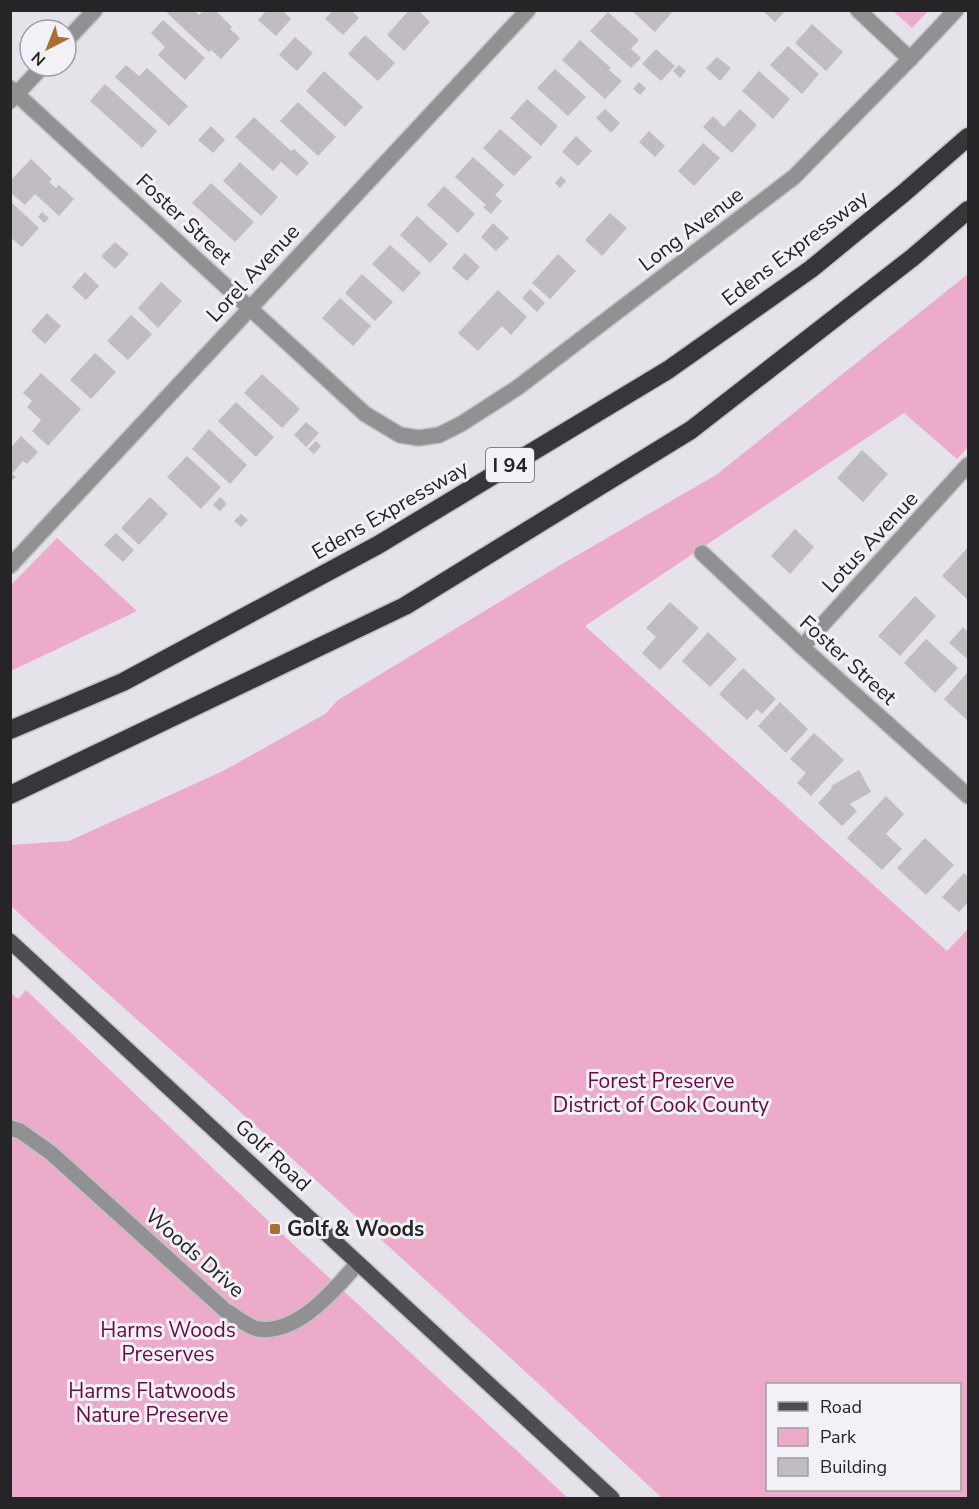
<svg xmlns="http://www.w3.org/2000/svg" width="979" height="1509" font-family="'Nunito Sans',sans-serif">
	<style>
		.green { fill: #ecabca; fill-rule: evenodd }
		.building { fill: #c1bcc1 }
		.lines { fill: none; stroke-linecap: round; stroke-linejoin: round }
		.minor-casing { stroke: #c2c1c6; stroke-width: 18 }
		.major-casing { stroke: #c2c1c6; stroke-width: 18 }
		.highway-casing { stroke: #c2c1c6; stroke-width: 21 }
		.minor { stroke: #919194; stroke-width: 15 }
		.major { stroke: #4d4e52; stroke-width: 15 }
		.highway { stroke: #36373b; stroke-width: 18 }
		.poi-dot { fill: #ab6d33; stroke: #f2f1f6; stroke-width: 2 }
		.labels { text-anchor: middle; stroke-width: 6; stroke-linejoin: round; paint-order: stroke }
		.shield { fill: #f2f1f6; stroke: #626264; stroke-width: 1.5 }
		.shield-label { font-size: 20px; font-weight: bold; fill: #252426 }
		.street-label { font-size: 21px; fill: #252426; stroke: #f2f1f6 }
		.park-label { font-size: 21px; fill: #680b45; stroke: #f2f1f6 }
		.poi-label { font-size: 21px; font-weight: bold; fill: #252426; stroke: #f2f1f6; text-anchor: start }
	</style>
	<rect width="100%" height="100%" fill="#e5e3e9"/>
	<!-- green -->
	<g class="green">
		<path d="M893 11H928L912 28Z"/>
		<path d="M968 274V447L957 459 904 413 585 626 947 951 968 929V1498H662C525 1371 387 1244 247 1118 169 1047 89 978 11 906L10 845 69 841 223 771 325 714 338 700 562 564 716 475ZM768 1384H960V1490H768Z"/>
		<path d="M57 538 137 611 11 671V585Z"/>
		<path d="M26 990 282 1234 568 1498H11L10 992 18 999Z"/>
	</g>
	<!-- building -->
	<g class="building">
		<path d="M169 10H194L199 15 204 10H215L232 27 230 29 240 38 221 59 211 50 209 52 167 13Z"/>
		<path d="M267 10H282L291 19 276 36 258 20Z"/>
		<path d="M333 10H351L359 18 343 35 325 19Z"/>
		<path d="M409 10H418L430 22 404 51 387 35Z"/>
		<path d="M631 10H674L655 32Z"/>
		<path d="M762 10H786L775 22Z"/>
		<path d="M608 12 639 40 631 49 641 58 631 68 590 31Z"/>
		<path d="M163 20 205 58 185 80 158 55 165 47 151 33Z"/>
		<path d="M812 24 843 52 826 71 795 43Z"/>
		<path d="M365 35 395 63 378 81 348 54Z"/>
		<path d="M295 37 313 53 297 71 279 55Z"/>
		<path d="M580 40 611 68 609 70 622 81 605 99 562 60Z"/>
		<path d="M788 46 819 74 802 94 770 65Z"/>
		<path d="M656 49 675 66 661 81 642 64Z"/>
		<path d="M717 57 731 68 720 81 706 68Z"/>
		<path d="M126 65 139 76 147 68 188 106 169 126 115 77Z"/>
		<path d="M679 65 686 71 680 78 673 71Z"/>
		<path d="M555 69 586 97 568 116 537 88Z"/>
		<path d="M324 71 363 107 345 127 306 91Z"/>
		<path d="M759 71 790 99 773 119 742 91Z"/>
		<path d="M639 82 646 88 640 95 633 89Z"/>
		<path d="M105 84 157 131 142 148 90 101Z"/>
		<path d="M527 99 558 126 541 146 510 118Z"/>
		<path d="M298 102 336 137 318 156 280 121Z"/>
		<path d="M605 109 620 123 611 133 596 118Z"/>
		<path d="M740 109 757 125 732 153 703 127 713 116 724 127Z"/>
		<path d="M254 117 291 151 294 149 309 163 297 176 281 162 273 171 235 137Z"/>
		<path d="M211 126 225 140 213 153 198 140Z"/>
		<path d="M500 129 532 157 514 176 483 148Z"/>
		<path d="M649 131 665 146 655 157 639 142Z"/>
		<path d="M576 136 592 151 578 166 562 152Z"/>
		<path d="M703 143 720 158 694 186 678 171Z"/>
		<path d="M473 157 504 185 495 195 502 201 491 214 483 207 486 205 455 177Z"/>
		<path d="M31 159 52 179 49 182 56 188 59 185 74 199 59 216 35 194 25 205 10 192V181Z"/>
		<path d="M240 162 278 197 261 216 223 181Z"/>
		<path d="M561 176 566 181 560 188 555 183Z"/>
		<path d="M211 183 254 222 235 242 192 203Z"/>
		<path d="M444 186 475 214 458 233 427 205Z"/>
		<path d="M10 201 39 228 22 247 10 237Z"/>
		<path d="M42 212 49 218 44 223 38 217Z"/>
		<path d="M610 213 627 228 602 256 585 240Z"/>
		<path d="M417 216 448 244 430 263 400 235Z"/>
		<path d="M493 223 509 238 496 251 481 237Z"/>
		<path d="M115 242 129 254 115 269 101 256Z"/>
		<path d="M390 245 421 273 403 292 372 264Z"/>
		<path d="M465 253 480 267 467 281 452 268Z"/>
		<path d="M558 254 576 271 550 299 532 283Z"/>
		<path d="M85 272 99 286 86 300 72 287Z"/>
		<path d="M362 274 393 302 375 321 345 293Z"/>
		<path d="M161 282 182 301 158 328 138 308Z"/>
		<path d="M530 289 545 303 537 312 522 298Z"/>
		<path d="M498 290 527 317 511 335 502 326 478 351 458 333Z"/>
		<path d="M340 298 371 326 353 346 322 318Z"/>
		<path d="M47 313 61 326 45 344 31 331Z"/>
		<path d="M131 315 152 334 128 360 107 341Z"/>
		<path d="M95 353 116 372 91 399 70 380Z"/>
		<path d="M41 373 81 409 48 446 32 431 41 420 27 407 32 401 23 393Z"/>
		<path d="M262 374 300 409 282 428 244 393Z"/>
		<path d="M236 402 274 437 256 457 218 421Z"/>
		<path d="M306 422 319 433 306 447 294 435Z"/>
		<path d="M209 429 247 465 230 484 192 449Z"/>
		<path d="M21 436 38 452 27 464 23 461 12 474 16 477 10 482V448Z"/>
		<path d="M316 441 321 446 314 454 308 449Z"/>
		<path d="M862 450 888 474 863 502 837 478Z"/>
		<path d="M187 456 221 487 201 509 167 477Z"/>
		<path d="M150 497 168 514 139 545 121 528Z"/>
		<path d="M220 497 227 504 220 511 213 505Z"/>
		<path d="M241 514 248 520 241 527 234 521Z"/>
		<path d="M795 529 814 547 790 574 771 556Z"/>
		<path d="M116 533 134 550 123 562 104 545Z"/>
		<path d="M968 547V600L942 576Z"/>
		<path d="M915 596 936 616 900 656 878 636Z"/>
		<path d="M670 602 699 628 660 670 642 653 656 637 646 628Z"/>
		<path d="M963 627 968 632V655L966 658 949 643Z"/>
		<path d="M708 632 737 659 710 687 682 661Z"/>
		<path d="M926 639 958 668 935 693 904 663Z"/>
		<path d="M743 668 776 699 762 714 757 709 747 720 719 694Z"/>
		<path d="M968 672V721L944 699Z"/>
		<path d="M780 702 808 729 786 753 758 726Z"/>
		<path d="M814 733 844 760 811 796 797 783 806 773 790 759Z"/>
		<path d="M859 770 871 792 850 804 857 811 842 826 818 803 832 788 831 786Z"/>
		<path d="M886 796 904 814 886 834 902 849 882 870 847 838Z"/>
		<path d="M925 838 954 865 926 895 897 868Z"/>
		<path d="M964 873 968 877V902L959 912 942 897Z"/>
	</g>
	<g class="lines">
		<defs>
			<g id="minor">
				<path d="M858 10 910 59"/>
				<path d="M66 41 95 10"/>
				<path d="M10 88 365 414 400 435 419 438 439 435 461 424 517 388 794 177 910 59 956 10"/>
				<path d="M10 101 43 66"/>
				<path d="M702 553 802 647 968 796"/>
				<path d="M10 566 528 10"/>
				<path d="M802 647 968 465"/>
				<path d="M10 1128 20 1131 51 1153 226 1311C234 1315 249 1328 258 1329 298 1335 335 1289 358 1263"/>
			</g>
			<path id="major" d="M10 941 612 1498"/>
			<g id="highway">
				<path d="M10 730 123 682 378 545 668 370 811 269 905 192 968 137"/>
				<path d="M10 795 405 606 691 430 912 258 968 210"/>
			</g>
		</defs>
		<!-- minor casing -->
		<use href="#minor" class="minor-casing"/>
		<!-- major casing -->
		<use href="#major" class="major-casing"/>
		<!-- highway casing -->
		<use href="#highway" class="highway-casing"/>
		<!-- minor -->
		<use href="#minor" class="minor"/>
		<!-- major -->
		<use href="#major" class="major"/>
		<!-- highway -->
		<use href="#highway" class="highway"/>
	</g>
	<!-- markers -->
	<rect class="poi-dot" x="269" y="1223" width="12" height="12" rx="3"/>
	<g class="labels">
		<!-- shield labels -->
		<rect class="shield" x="486" y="448" width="48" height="34" rx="4.5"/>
		<g class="shield-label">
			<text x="510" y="472">I 94</text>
		</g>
		<!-- street labels -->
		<g class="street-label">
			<text transform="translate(184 219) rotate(43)" y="7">Foster Street</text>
			<text transform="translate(691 229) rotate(-37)" y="7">Long Avenue</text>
			<text transform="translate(795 248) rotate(-37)" y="7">Edens Expressway</text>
			<text transform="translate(253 273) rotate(-47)" y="7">Lorel Avenue</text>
			<text transform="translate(390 510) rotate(-30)" y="7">Edens Expressway</text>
			<text transform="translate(870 542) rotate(-47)" y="7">Lotus Avenue</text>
			<text transform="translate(848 660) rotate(42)" y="7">Foster Street</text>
			<text transform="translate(273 1155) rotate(43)" y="7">Golf Road</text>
			<text transform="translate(195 1253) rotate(41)" y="7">Woods Drive</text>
		</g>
		<!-- park labels -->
		<g class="park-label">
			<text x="661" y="1088">Forest Preserve<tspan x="661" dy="24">District of Cook County</tspan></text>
			<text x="168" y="1337">Harms Woods<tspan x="168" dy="24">Preserves</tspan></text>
			<text x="152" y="1398">Harms Flatwoods<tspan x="152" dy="24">Nature Preserve</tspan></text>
		</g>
		<!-- poi labels -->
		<g class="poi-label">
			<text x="287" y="1236">Golf &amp; Woods</text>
		</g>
	</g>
	<!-- border -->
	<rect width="979" height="1509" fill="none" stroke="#252426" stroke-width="24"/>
	<!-- legend -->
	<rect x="766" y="1383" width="195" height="108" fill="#f2f1f6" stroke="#a09fa3" stroke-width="1.5"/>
	<rect x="778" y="1402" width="30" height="9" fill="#4d4e52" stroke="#a09fa3" stroke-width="1.5"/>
	<text x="820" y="1413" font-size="18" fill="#252426">Road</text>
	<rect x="778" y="1428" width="30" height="18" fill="#ecabca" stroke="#a09fa3" stroke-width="1.5"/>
	<text x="820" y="1443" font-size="18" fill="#252426">Park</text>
	<rect x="778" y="1458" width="30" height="18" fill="#c1bcc1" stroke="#a09fa3" stroke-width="1.5"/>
	<text x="820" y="1473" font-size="18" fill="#252426">Building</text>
	<!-- north arrow -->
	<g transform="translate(48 48) rotate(222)"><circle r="28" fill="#f2f1f6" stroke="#a09fa3" stroke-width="1.5"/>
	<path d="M0-4.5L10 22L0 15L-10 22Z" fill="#ab6d33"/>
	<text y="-9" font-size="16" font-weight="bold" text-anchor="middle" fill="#252426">N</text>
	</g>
</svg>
